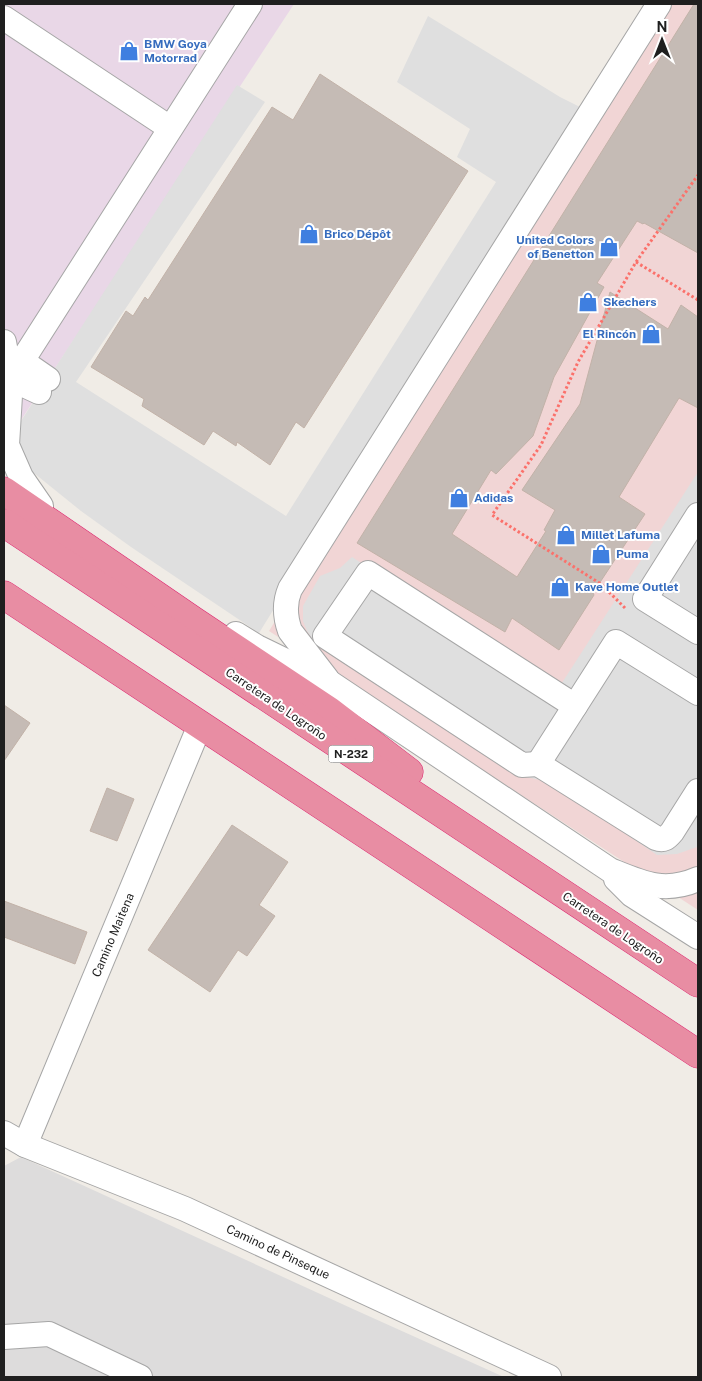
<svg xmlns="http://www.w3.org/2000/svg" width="702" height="1381" font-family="'Public Sans',sans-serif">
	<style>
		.residential { fill: #dddcdc }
		.commercial { fill: #f1d5d5 }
		.industrial { fill: #e9d7e7 }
		.parking { fill: #dfdfdf }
		.building { fill: #c5bbb5; stroke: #c2b2a8 }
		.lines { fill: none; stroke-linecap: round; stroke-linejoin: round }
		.minor-casing { stroke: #a6a6a6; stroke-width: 26 }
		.highway-casing { stroke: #dd246f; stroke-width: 29 }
		.path { stroke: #fb716b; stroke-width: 3; stroke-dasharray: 2.5 2.5; stroke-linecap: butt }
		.minor { stroke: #fff; stroke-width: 24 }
		.highway { stroke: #e88da3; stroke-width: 28 }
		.labels { text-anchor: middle; stroke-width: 4; stroke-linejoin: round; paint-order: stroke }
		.shield { fill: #fff; stroke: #626262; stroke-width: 1 }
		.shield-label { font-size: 11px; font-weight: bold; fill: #1f1f1f }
		.shop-label { font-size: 12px; font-weight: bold; fill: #366cbe; stroke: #fff; text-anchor: start }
		.street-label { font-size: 12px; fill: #1f1f1f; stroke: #fff }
	</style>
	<rect width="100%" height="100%" fill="#f0ece6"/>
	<!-- residential -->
	<path class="residential" d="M21 1157 353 1309 504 1377H4V1166Z"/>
	<!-- commercial -->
	<path class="commercial" d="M655 4H698V910L269 631Z"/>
	<!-- industrial -->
	<path class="industrial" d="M4 4H294L4 446Z"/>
	<!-- parking -->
	<g class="parking">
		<path d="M428 16 560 97 584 109 259 633 131 547 81 511 19 461 21 421 237 85 265 102 76 382 286 516 496 182 457 157 470 129 397 82Z"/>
		<path d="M698 472V845L697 847 677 854 657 855 550 782 516 775 319 645 313 640 307 631 303 621V606L320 576 340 568 352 557 558 689Z"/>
	</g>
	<!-- building -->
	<g class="building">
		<path d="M694 4H698V253L644 223 643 224 637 221 597 283 604 287 554 377 533 436 496 474 491 470 452 534 517 577 546 531 544 530 555 510 522 490 580 404 610 292 668 329 681 305 698 317V408L679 398 619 497 645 514 593 593 594 595 559 650 512 618 505 632 357 543Z"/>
		<path d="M320 74 468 171 304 428 296 422 270 465 237 442 236 446 213 431 204 445 142 406 144 399 91 367 126 311 133 316 145 297 148 300 272 107 293 120Z"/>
		<path d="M4 705 30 723 4 761Z"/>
		<path d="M107 788 134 799 117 841 90 831Z"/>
		<path d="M232 825 288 862 259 905 275 916 247 956 238 950 210 992 148 950Z"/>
		<path d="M4 901 87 932 75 964 4 937Z"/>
	</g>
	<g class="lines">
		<defs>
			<g id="minor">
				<path d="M4 18 170 128"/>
				<path d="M4 342 11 379 7 445 21 477 41 506"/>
				<path d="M22 361 48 379"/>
				<path d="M11 379 39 392"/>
				<path d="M4 385 11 379 22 361 250 4"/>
				<path d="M698 515 645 599 698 632"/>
				<path d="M236 634 257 647 329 682 610 870C642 883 664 894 698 879"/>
				<path d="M327 679 290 631C285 617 284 603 290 589L659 4"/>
				<path d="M698 693 616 642 538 764 656 838C664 841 667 838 672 832L698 791"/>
				<path d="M538 764 522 765 325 636 368 573 575 706"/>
				<path d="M616 879 632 895 698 937"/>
				<path d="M4 1133 25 1145 185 1209 549 1377"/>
				<path d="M25 1145 200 725"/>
				<path d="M4 1337 49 1334 140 1377"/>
			</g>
			<g id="highway">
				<path d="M4 491 194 621 329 711 409 772"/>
				<path d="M4 523 698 983"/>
				<path d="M4 595 698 1054"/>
			</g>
		</defs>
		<!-- minor casing -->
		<use href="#minor" class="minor-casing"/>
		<!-- highway casing -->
		<use href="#highway" class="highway-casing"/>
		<!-- path -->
		<g class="path">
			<path d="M636 262 698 300"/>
			<path d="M625 608 601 584 492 515 541 445 578 362 636 262 698 175"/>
		</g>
		<!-- minor -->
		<use href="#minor" class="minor"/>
		<!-- highway -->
		<use href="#highway" class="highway"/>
	</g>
	<!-- icons -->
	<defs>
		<symbol id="shop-bare" viewBox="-9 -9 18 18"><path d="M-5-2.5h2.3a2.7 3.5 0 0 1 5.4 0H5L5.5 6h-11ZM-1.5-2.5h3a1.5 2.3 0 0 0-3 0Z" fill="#3f7fe0" stroke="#fff" stroke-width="2.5" paint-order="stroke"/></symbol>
	</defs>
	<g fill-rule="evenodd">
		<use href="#shop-bare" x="115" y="37" width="28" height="28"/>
		<use href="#shop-bare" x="295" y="220" width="28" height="28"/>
		<use href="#shop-bare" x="595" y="233" width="28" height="28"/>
		<use href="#shop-bare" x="574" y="288" width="28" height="28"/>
		<use href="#shop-bare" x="637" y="320" width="28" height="28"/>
		<use href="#shop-bare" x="445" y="484" width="28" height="28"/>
		<use href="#shop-bare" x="552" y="521" width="28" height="28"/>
		<use href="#shop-bare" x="587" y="540" width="28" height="28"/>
		<use href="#shop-bare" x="546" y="573" width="28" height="28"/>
	</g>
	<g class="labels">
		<!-- shield labels -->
		<rect class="shield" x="328.5" y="745.5" width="45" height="17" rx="4"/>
		<g class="shield-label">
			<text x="351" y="758">N-232</text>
		</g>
		<!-- shop labels -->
		<g class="shop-label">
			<text x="144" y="48">BMW Goya<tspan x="144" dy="14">Motorrad</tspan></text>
			<text x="324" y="238">Brico Dépôt</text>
			<text x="594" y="244" text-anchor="end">United Colors<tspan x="594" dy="14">of Benetton</tspan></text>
			<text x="603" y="306">Skechers</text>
			<text x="636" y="338" text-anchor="end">El Rincón</text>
			<text x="474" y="502">Adidas</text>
			<text x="581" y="539">Millet Lafuma</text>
			<text x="616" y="558">Puma</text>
			<text x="575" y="591">Kave Home Outlet</text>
		</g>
		<!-- street labels -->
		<g class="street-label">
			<text transform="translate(276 704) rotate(34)" y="4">Carretera de Logroño</text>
			<text transform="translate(613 928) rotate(34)" y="4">Carretera de Logroño</text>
			<text transform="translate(113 935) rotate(-67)" y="4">Camino Maitena</text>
			<text transform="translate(278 1252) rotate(25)" y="4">Camino de Pinseque</text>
		</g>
	</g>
	<!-- border -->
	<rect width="702" height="1381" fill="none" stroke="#1f1f1f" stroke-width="10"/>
	<!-- north arrow -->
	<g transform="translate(662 40)" stroke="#ffffff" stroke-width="4" paint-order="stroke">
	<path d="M0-4L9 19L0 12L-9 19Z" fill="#1f1f1f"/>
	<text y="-8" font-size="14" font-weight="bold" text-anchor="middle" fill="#1f1f1f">N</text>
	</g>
</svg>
